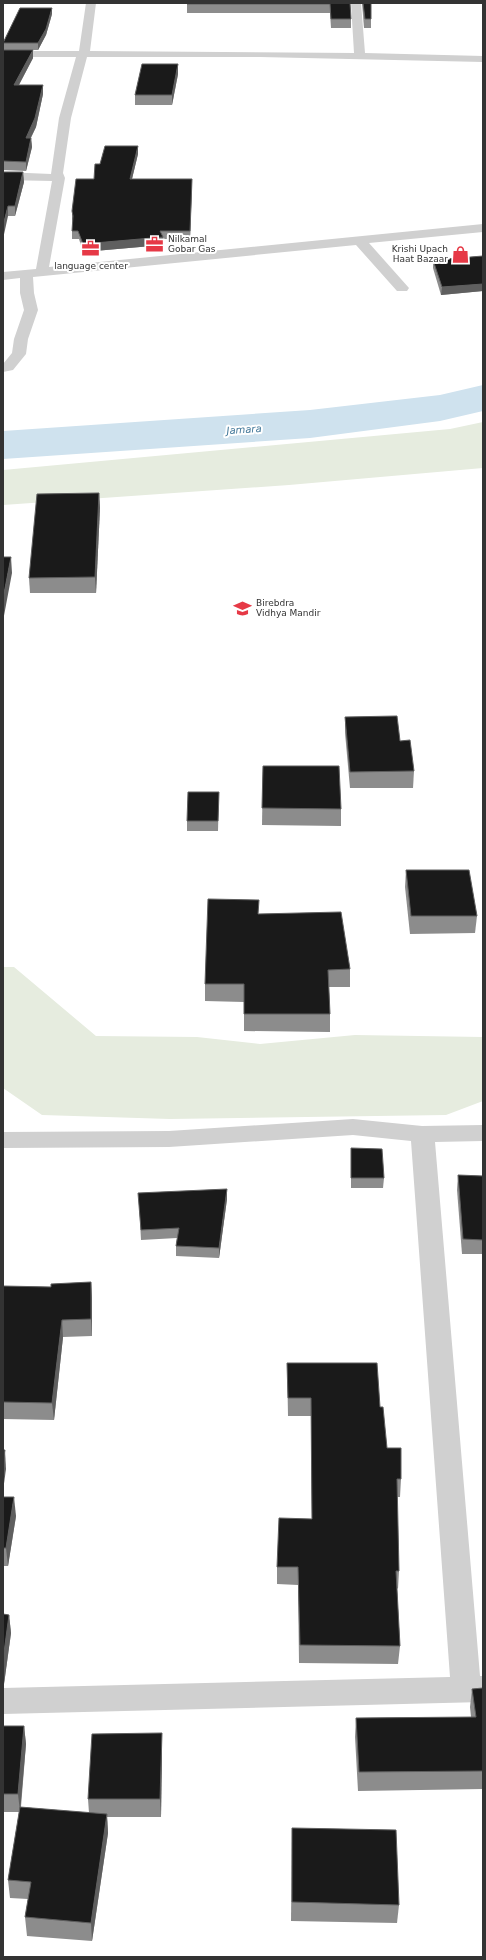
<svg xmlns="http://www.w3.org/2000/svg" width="486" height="1960" font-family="'DejaVu Sans',sans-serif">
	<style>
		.green { fill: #e6ecdf }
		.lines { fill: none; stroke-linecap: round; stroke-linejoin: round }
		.river { fill: #cfe2ee; fill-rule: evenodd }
		.street { fill: #d0d0d0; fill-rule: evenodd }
		.wall { fill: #8c8c8c }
		.shaded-wall { fill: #5f5f5f }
		.building { fill: #1a1a1a; stroke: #5f5f5f }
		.labels { text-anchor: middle; stroke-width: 4; stroke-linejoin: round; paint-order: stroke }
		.far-poi-label { font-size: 9px; fill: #333; stroke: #fff; text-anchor: start }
		.far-water-label { font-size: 10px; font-style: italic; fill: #3f7597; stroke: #fff }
	</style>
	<rect width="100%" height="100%" fill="#fff"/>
	<!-- green -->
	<g class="green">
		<path d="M483 422V468L289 485 3 505V470L450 429Z"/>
		<path d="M3 967H14L96 1036 197 1037 260 1044 355 1035 483 1037V1101L446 1115 170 1119 42 1115 3 1088Z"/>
	</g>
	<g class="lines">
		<!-- river -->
		<path class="river" d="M483 385V411L440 421 310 438 3 459V431L310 410 440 395Z"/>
		<!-- street -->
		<g class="street">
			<path d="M86 3H96L90 51 354 53 351 3H361L365 53 483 56V62L260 57H87L71 118 63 173 65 178 49 267 483 224V232L369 243 409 288 407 291H397L356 245 33 277 34 293 38 310 28 339 26 354 13 370 3 372V364L12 353 14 339 24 310 20 293V278L3 280V272L36 269 52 181 3 180V172L51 174 59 118 76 57H3V51H79Z"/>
			<path d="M353 1119 422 1126 483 1125V1141L435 1142 480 1676H483V1702L3 1714V1688L450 1677 411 1141 353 1135 169 1147 3 1148V1132L169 1131Z"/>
		</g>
	</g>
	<!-- wall -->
	<g class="wall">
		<path d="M187 3H350L351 19V28H331L330 13H187Z"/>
		<path d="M362 3H371V28H364Z"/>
		<path d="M52 14 46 35 38 50H4L3 43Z"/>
		<path d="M3 50H33V58L19 85H43V94L36 127 31 138 32 147 26 171 3 170Z"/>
		<path d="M178 64V74L172 105H135V95Z"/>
		<path d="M138 146V154L132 179H192L190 239H163V245L83 252 79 239H72V231L73 221 72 219V211L94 179 100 164Z"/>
		<path d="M3 172H23L24 182 15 216H8Z"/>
		<path d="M483 256V291L441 295 433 268V260Z"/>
		<path d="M99 493 100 508 96 593H30L29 578Z"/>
		<path d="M345 717 400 741 414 771 413 788H350L345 733Z"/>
		<path d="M263 766 341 809V826L262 825Z"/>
		<path d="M219 792 218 831H187V821Z"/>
		<path d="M406 870 477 916 475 933 410 934 405 887Z"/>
		<path d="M259 914 350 969V987H329L330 1014V1032L244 1031V1002L205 1001V984Z"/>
		<path d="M351 1148 384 1178 383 1188H351Z"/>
		<path d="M458 1175 483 1176V1254H462L457 1190Z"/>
		<path d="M227 1189V1199L219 1258 176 1256V1246L177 1238 141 1240 139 1203Z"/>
		<path d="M91 1282 92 1299V1336L63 1337 54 1420 3 1419V1286L51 1287Z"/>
		<path d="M287 1363 380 1407 387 1448 401 1479 400 1497H397L399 1571 398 1589 397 1588 400 1646 398 1664 299 1663 298 1585 277 1584V1567L312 1519 311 1416H288Z"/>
		<path d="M3 1497 16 1516 8 1566H3Z"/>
		<path d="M3 1614 9 1615 11 1633 4 1684H3Z"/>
		<path d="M483 1688V1789L358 1791 355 1737 356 1718 471 1717 470 1707 472 1689Z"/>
		<path d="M3 1726H24L26 1744 21 1807 89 1813 88 1799 162 1752 161 1817H107L108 1833 92 1941 27 1936 25 1917 28 1899 10 1898 8 1880 19 1812H3Z"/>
		<path d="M292 1828 399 1905 397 1923 291 1921Z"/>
	</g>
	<!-- shaded-wall -->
	<g class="shaded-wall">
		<path d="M52 8V14L46 35 38 50V43Z"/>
		<path d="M33 50V58L14 94V85Z"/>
		<path d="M178 64V74L172 105V95Z"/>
		<path d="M43 85V94L36 127 26 147V138Z"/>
		<path d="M31 138 32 147 26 171V162Z"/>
		<path d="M138 146V154L130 187V179Z"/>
		<path d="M23 172 24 182 15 216V206Z"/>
		<path d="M192 179V187L190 239V231Z"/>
		<path d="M8 206V216L3 239V226Z"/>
		<path d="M163 237V245L83 252V244Z"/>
		<path d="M483 284V291L441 295 442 287Z"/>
		<path d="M99 493 100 508 96 593 95 577Z"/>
		<path d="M11 557 12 573 3 621V599Z"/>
		<path d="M227 1189V1199L219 1258V1248Z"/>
		<path d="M91 1282 92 1299V1336L91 1319Z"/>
		<path d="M62 1320 63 1337 54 1420 52 1403Z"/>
		<path d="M5 1450 6 1469 3 1491V1461Z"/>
		<path d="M14 1497 16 1516 8 1566 6 1548Z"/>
		<path d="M9 1615 11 1633 4 1684 3 1673V1660Z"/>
		<path d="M24 1726 26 1744 20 1812 18 1794Z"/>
		<path d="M162 1733V1752L161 1817 160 1799Z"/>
		<path d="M107 1814 108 1833 92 1941 91 1923Z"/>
	</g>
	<!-- building -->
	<g class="building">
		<path d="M187 3H350L351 19H331L330 4H187Z"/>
		<path d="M363 3H371V19H365Z"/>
		<path d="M20 8H52L46 29 38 43H3Z"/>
		<path d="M3 50H33L14 85H43L35 118 26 138H31L26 162 3 161Z"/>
		<path d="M142 64H178L172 95H135Z"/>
		<path d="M105 146H138L130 179H192L190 231H160L163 237 83 244 78 231H72L73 216 72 211 76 179H94L95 164H100Z"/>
		<path d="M3 172H23L15 206H8L3 226Z"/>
		<path d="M483 256V284L442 287 433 260Z"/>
		<path d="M99 493 95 577 29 578 37 494Z"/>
		<path d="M3 557H11L3 599Z"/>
		<path d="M397 716 400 741 410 740 414 771 350 772 345 717Z"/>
		<path d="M263 766H339L341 809 262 808Z"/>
		<path d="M188 792H219L218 821H187Z"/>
		<path d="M406 870H469L477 916H411Z"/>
		<path d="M208 899 259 900 258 914 341 912 350 969 328 970 330 1014H244V984H205Z"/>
		<path d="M351 1148 382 1149 384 1178H351Z"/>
		<path d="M458 1175 483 1176V1240L463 1239Z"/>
		<path d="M227 1189 219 1248 176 1246 179 1228 141 1230 138 1193Z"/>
		<path d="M91 1282V1319L62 1320 52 1403 3 1402V1286L51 1287V1284Z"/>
		<path d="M287 1363H377L380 1407H383L387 1448H401V1479H397L399 1571H396L400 1646 300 1645 298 1567H277L279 1518 312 1519 311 1398H288Z"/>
		<path d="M3 1450H5L3 1461Z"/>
		<path d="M3 1497H14L6 1548H3Z"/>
		<path d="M3 1614 9 1615 3 1660Z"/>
		<path d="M483 1688V1771L359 1772 356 1718 476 1717 472 1689Z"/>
		<path d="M3 1726H24L18 1794H3Z"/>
		<path d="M162 1733 160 1799H88L92 1734Z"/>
		<path d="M20 1807 107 1814 91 1923 25 1917 31 1882 8 1880Z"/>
		<path d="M292 1828 396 1830 399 1905 292 1902Z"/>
	</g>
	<!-- icons -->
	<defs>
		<symbol id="office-bare" viewBox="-9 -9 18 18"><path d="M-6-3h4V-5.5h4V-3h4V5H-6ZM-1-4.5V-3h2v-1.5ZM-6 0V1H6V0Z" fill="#e63946" stroke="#fff" stroke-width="2.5" paint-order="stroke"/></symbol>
		<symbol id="shop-bare" viewBox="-9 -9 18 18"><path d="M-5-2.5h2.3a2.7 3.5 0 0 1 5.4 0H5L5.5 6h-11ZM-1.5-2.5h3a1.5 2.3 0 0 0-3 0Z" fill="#e63946" stroke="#fff" stroke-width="2.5" paint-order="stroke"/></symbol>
		<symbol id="school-bare" viewBox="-9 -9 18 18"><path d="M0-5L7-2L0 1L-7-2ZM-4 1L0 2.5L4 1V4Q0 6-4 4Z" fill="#e63946" stroke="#fff" stroke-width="2.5" paint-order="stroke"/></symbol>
	</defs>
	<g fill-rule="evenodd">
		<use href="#office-bare" x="142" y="232" width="25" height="25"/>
		<use href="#office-bare" x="78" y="236" width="25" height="25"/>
		<use href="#shop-bare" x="448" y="242" width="25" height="25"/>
		<use href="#school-bare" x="230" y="596" width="25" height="25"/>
	</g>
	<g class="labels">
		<!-- far-poi labels -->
		<g class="far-poi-label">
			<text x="168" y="242">Nilkamal<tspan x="168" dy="10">Gobar Gas</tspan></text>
			<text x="448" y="252" text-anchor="end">Krishi Upach<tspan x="448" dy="10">Haat Bazaar</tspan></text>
			<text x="91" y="269" text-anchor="middle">language center</text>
			<text x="256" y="606">Birebdra<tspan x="256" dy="10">Vidhya Mandir</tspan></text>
		</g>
		<!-- far-water labels -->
		<g class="far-water-label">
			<text transform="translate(244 429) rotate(-4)" y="4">Jamara</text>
		</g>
	</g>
	<!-- border -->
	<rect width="486" height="1960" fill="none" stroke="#333333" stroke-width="8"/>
</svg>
